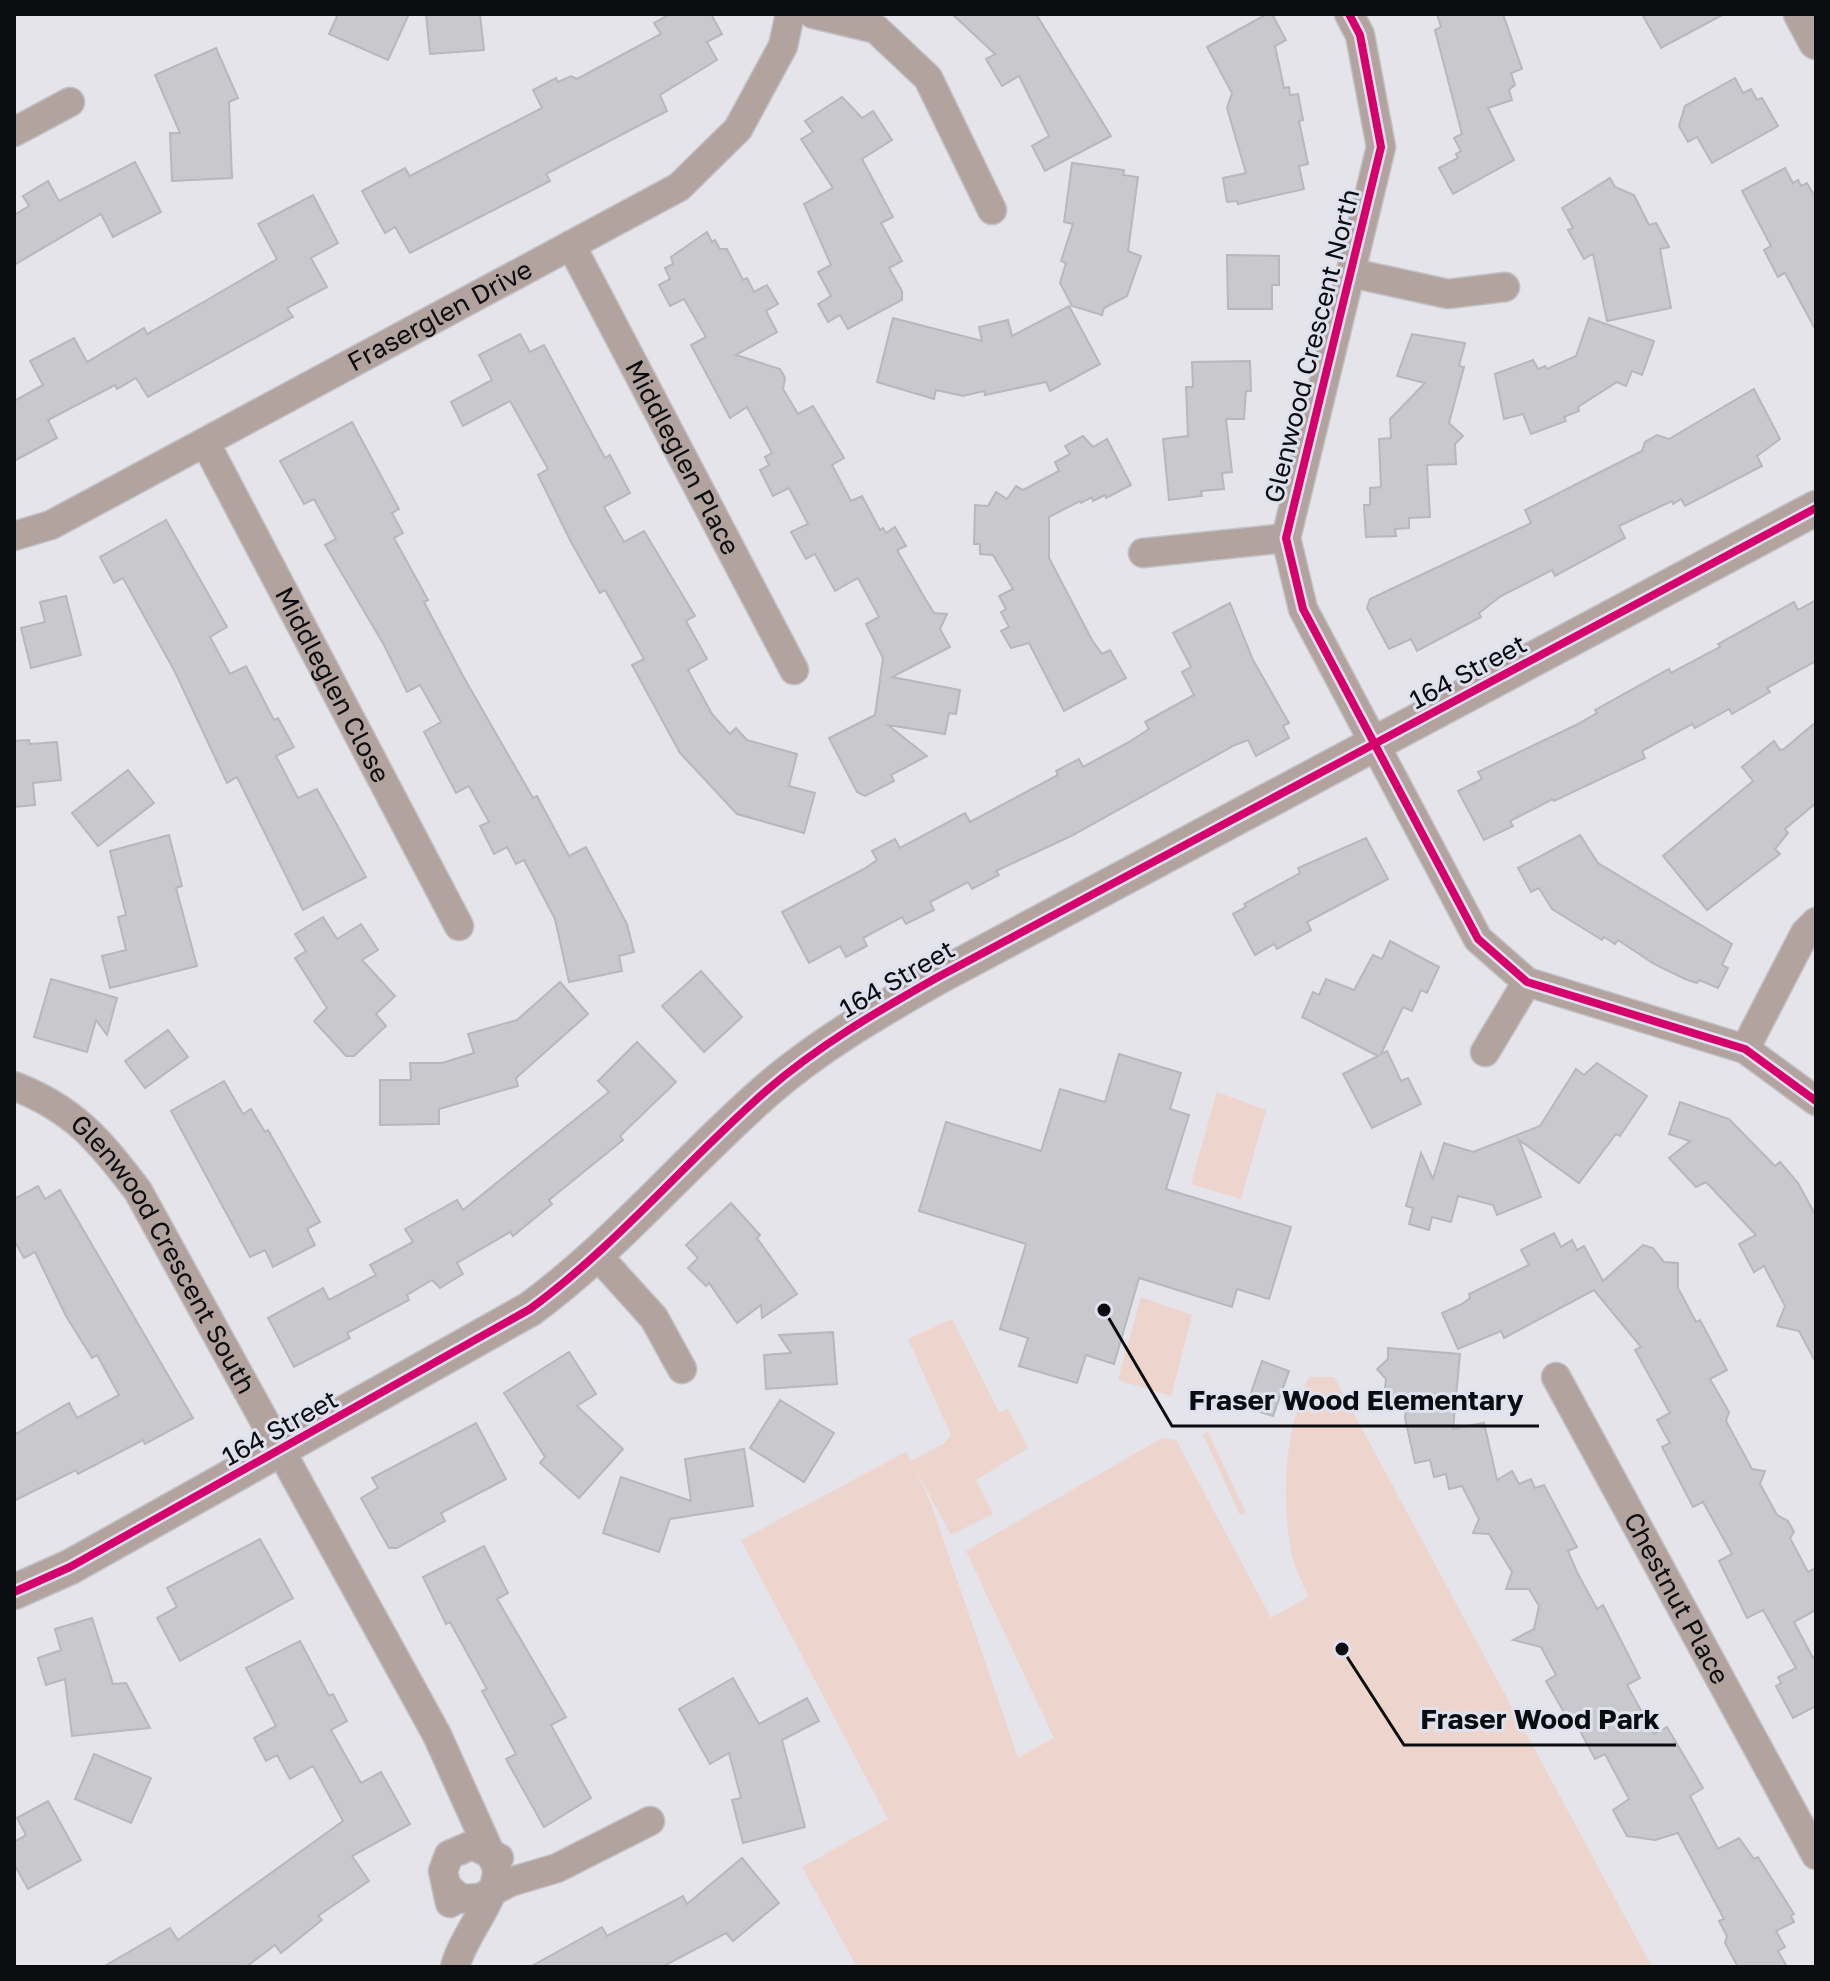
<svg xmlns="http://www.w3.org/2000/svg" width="1830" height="1981" font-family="'Golos Text',sans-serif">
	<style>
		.green { fill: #edd4cd }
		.building { fill: #c8c8cd; stroke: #b7b8bd; stroke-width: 2 }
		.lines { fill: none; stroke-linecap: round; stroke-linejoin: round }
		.minor-casing { stroke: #c2c2c6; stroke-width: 31 }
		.tertiary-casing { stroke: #c2c2c6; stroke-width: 37 }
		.minor { stroke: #b2a39f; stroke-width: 28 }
		.tertiary { stroke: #b2a39f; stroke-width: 34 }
		.cycleway-casing { stroke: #e0e1ee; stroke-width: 13 }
		.cycleway { stroke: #d6006c; stroke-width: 8 }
		.labels { text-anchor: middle; stroke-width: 6; stroke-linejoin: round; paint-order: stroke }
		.street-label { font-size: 26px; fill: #0b0c10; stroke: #e0e1ee }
		.leader { fill: none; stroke: #0b0c10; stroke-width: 3 }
		.callout-dot { fill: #0b0c10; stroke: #e0e1ee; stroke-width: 3 }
		.callout-label { font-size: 28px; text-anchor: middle; font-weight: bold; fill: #0b0c10; stroke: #e0e1ee; stroke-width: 6; stroke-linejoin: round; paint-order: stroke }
	</style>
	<rect width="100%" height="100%" fill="#e4e4ea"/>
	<!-- green -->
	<g class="green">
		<path d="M1217 1092 1266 1110 1241 1199 1191 1184Z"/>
		<path d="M1141 1297 1192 1315 1171 1396 1118 1380Z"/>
		<path d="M952 1319 999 1412 1008 1409 1028 1448 976 1480 993 1514 951 1535 912 1463 930 1501 1018 1758 1054 1738 966 1551 1162 1438 1176 1440 1271 1618 1308 1597C1303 1583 1294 1567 1291 1551 1281 1493 1285 1431 1309 1377H1334L1652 1967H857L802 1867 888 1819 741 1540 906 1452 911 1461 945 1443 951 1435 908 1339Z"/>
		<path d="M1208 1432 1246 1513 1240 1515 1203 1434Z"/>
	</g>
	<!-- building -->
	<g class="building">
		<path d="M338 14H409L388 60 329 34Z"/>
		<path d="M426 14H480L484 50 430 54Z"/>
		<path d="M670 14H711L722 34 707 42 717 60 660 95 667 111 546 174 550 181 410 253 395 227 385 233 362 191 405 168 410 176 542 108 533 90 556 78 558 82 571 76 577 79 661 34 654 23Z"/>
		<path d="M952 14H1036L1111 136 1045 171 1032 146 1049 136 1019 76 1002 86 986 59 995 54Z"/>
		<path d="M1267 14H1272L1286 40 1275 46 1284 88 1289 87 1290 95 1298 94 1303 120 1299 121 1308 164 1299 166 1304 189 1238 204 1237 201 1227 202 1223 178 1246 173 1227 108 1232 93 1207 47Z"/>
		<path d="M1437 14H1503L1522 69 1511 73 1515 85 1509 90 1512 100 1488 108 1514 160 1453 194 1439 168 1458 158 1456 154 1461 151 1454 138 1462 134 1435 30 1441 27Z"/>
		<path d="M1642 14H1724L1661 48Z"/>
		<path d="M216 48 238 98 229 102 232 178 172 181 170 133H180L155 75Z"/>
		<path d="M1735 78 1743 93 1751 89 1757 100 1762 98 1778 126 1712 163 1697 137 1688 142 1679 126 1685 106Z"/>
		<path d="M842 97 862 118 873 111 892 140 862 159 893 217 881 223 902 261 889 268 902 291V300L848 329 840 315 828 322 818 304 831 296 818 272 831 265 804 204 833 188 801 139 813 132 805 121Z"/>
		<path d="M135 162 161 212 113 237 101 214 14 265V215L29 206 23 196 48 181 59 201Z"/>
		<path d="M1072 163 1124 170 1123 175 1138 177 1128 251 1141 256 1127 296 1104 308 1102 315 1072 306 1060 283 1066 263 1061 261 1073 224 1064 222Z"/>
		<path d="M1785 168 1793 183 1798 180 1801 186 1807 183 1816 199V331L1785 273 1778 277 1764 250 1771 246 1742 191Z"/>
		<path d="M1610 178 1615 187 1634 195 1649 225 1656 223 1669 247 1660 249 1671 308 1607 321 1593 254 1584 259 1568 230 1573 228 1562 208Z"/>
		<path d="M313 195 338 243 311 258 327 287 287 308 293 317 148 397 136 378 117 389 115 385 48 420 57 438 14 461V401L43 385 30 361 74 338 87 362 144 328 147 334 207 300 277 259 258 224Z"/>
		<path d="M707 232 712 242 715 240 720 249H727L743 280 747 278 754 292 767 285 778 304 766 311 777 332 736 355 780 369 785 378 783 389 798 414 813 406 844 458 832 465 851 501 862 496 880 530 883 528 886 533 895 527 906 546 897 550 926 600 934 613 947 614 940 629 950 647 892 677 960 690 956 714 949 713 945 734 888 725 927 756 891 775 894 781 865 796 857 792 829 738 875 715 883 658 866 624 879 617 858 578 835 591 815 554 806 559 791 532 808 524 789 488 773 496 760 470 769 465 765 457 772 453 765 440 747 407 730 418 691 345 706 337 684 299 670 306 659 285 670 279 665 268 673 264 671 257Z"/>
		<path d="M1227 255 1279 256V285H1272V309H1228Z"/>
		<path d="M1069 306 1100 364 1050 391 1046 382 985 395 984 391 963 396 936 390 934 399 877 382 893 318 982 341 979 327 1008 320 1012 336Z"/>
		<path d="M1589 318 1654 341 1642 375 1632 371 1626 386 1617 382 1578 407 1579 411 1564 417 1566 421 1531 434 1523 414 1504 419 1495 374 1533 360 1538 369 1545 366 1547 369 1576 356Z"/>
		<path d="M520 334 530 352 544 345 605 458 610 455 630 493 604 507 624 542 644 531 695 616 686 621 707 659 688 670 712 714 730 734 736 728 747 740 797 754 789 786 815 793 804 833 737 814 680 753 632 665 644 659 605 590 600 593 571 542 538 475 548 469 510 401 463 426 451 402 492 380 479 355Z"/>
		<path d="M1412 334 1465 343 1459 366 1464 367 1449 423 1463 436 1455 444 1456 464 1427 465 1430 517 1409 518V528L1395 529 1396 536 1366 537 1364 505H1370V488L1381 487 1379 439 1391 438 1390 419 1425 383 1397 376Z"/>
		<path d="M1250 361 1251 391H1246L1244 419H1226L1232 472 1222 473 1224 489 1201 491 1202 496 1169 500 1163 439 1188 436 1186 387H1193L1192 362Z"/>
		<path d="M1754 389 1780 439 1757 456 1762 466 1685 506 1681 499 1673 504 1672 501 1619 526 1625 538 1555 576 1552 570 1501 596 1479 613 1481 617 1417 651 1411 639 1389 649 1367 608 1370 599 1531 523 1525 510 1642 451 1645 442 1657 435 1669 439Z"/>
		<path d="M352 422 399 509 392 513 403 533 394 538 428 600 424 602 463 676 533 798 537 796 569 856 586 847 627 924 634 952 619 956 622 971 569 982 555 919 524 860 516 864 507 847 494 854 480 826 489 822 469 786 456 793 424 732 441 722 420 685 407 692 384 645 325 545 336 539 314 499 304 504 280 461Z"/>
		<path d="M1083 436 1093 447 1107 439 1131 485 1106 498 1105 495 1093 501 1092 497 1081 503 1080 501 1049 517V558L1092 640 1102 654 1110 650 1126 678 1064 711 1029 643 1011 648 1001 631 1009 627 1001 612 1006 609 999 596 1013 589 993 555 980 554V544H974L975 505 988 506 996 492 1007 499 1016 486 1023 490 1059 471 1055 462 1070 454 1065 446Z"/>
		<path d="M166 520 227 627 210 637 230 674 246 666 274 720 278 718 294 747 276 756 298 798 317 789 366 877 303 910 237 777 227 783 175 672 123 578 114 583 100 557Z"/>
		<path d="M66 596 81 655 31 668 21 628 45 622 40 602Z"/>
		<path d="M1816 600V661L1767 688 1770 692 1732 714 1729 709 1695 728 1692 724 1642 751 1645 758 1554 801 1553 799 1510 821 1513 826 1484 840 1458 791 1482 779 1478 772 1576 725 1597 713 1595 710 1669 669 1671 673 1720 647 1718 644 1794 602 1798 610Z"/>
		<path d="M1230 603 1253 660 1289 723 1283 726 1289 738 1256 756 1248 740 1235 745 1071 836 996 871 999 875 972 889 968 882 930 902 934 910 906 924 902 917 863 938 867 946 846 957 840 946 809 963 782 912 864 869 877 860 872 851 895 839 900 848 965 813 970 822 1058 775 1056 771 1079 759 1083 767 1129 742 1149 729 1145 722 1194 695 1182 672 1191 667 1173 633Z"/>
		<path d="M1816 722V803L1785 829 1788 833 1775 849 1780 854 1707 910 1663 856 1753 781 1742 767 1774 741 1780 750 1784 749Z"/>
		<path d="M29 740 30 744 57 742 61 780 33 783 35 805 14 807V741Z"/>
		<path d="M128 770 154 803 98 846 72 813Z"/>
		<path d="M169 835 182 886 176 888 197 966 110 988 102 956 126 950 118 917 126 915 110 851Z"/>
		<path d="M1580 835 1598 863 1732 944 1722 965 1728 968 1718 988 1699 980 1697 983 1685 979 1654 964 1618 940 1615 944 1604 937 1602 940 1552 909 1539 888 1531 892 1518 868Z"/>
		<path d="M1366 838 1388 879 1307 922 1311 930 1277 949 1274 944 1255 955 1233 914 1246 907 1244 904 1300 873 1298 868Z"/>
		<path d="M323 917 337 939 361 924 378 950 362 960 395 996 376 1014 386 1026 354 1056H346L314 1021 327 1008 295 958 306 951 295 934Z"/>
		<path d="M1390 941 1439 967 1427 993 1421 990 1412 1011 1403 1007 1381 1054 1387 1051 1401 1081 1408 1078 1421 1104 1372 1128 1343 1074 1378 1056 1302 1017 1313 992 1319 995 1326 979 1354 990 1373 955 1382 959Z"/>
		<path d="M701 971 742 1017 704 1052 662 1006Z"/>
		<path d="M51 979 117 998 107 1035 96 1020 87 1052 34 1037Z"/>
		<path d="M560 982 588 1014 516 1078 518 1086 439 1109V1124L380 1125V1080H411L410 1063H442L474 1053 468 1034 517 1020Z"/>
		<path d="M168 1030 188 1057 145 1088 125 1061Z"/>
		<path d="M637 1042 676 1082 620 1136 623 1140 549 1200 552 1204 513 1236 510 1232 457 1263 463 1274 440 1288 432 1280 407 1295 409 1300 347 1333 350 1338 294 1367 268 1318 323 1288 329 1300 376 1275 370 1265 413 1242 405 1229 457 1200 463 1210 609 1092 598 1081Z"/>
		<path d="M1119 1054 1181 1073 1170 1109 1189 1115 1166 1189 1291 1227 1269 1299 1237 1289 1232 1307 1139 1278 1114 1364 1086 1355 1077 1383 1019 1366 1028 1338 1000 1329 1026 1244 919 1211 946 1122 1041 1151 1060 1089 1105 1102Z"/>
		<path d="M1597 1063 1647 1096 1620 1136 1616 1134 1579 1183 1519 1140 1541 1197 1497 1215 1493 1205 1458 1196 1451 1222 1432 1217 1429 1230 1409 1224 1413 1208 1406 1206 1421 1153 1433 1179 1444 1143 1473 1152 1540 1126 1576 1069 1584 1075Z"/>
		<path d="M224 1081 243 1114 251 1109 265 1132 268 1130 320 1222 307 1229 315 1245 273 1267 265 1250 250 1257 171 1111Z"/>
		<path d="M1680 1102 1729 1119 1775 1166 1780 1162 1798 1183 1816 1216V1363L1799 1331 1777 1326 1785 1306 1764 1266 1754 1272 1739 1244 1756 1235 1706 1182 1696 1187 1669 1158 1690 1141 1669 1134Z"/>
		<path d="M38 1186 45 1199 60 1190 193 1418 145 1444 143 1440 78 1474 76 1470 14 1501V1435L69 1403 77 1418 119 1395 97 1355 92 1358 66 1316 35 1252 24 1258 14 1240V1199Z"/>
		<path d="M731 1203 760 1235 757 1238 797 1294 762 1318 761 1305 737 1323 709 1283 706 1286 688 1268 698 1258 686 1245Z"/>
		<path d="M1554 1233 1561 1247 1572 1240 1577 1250 1584 1246 1603 1281 1643 1245 1653 1248 1664 1262 1678 1263V1288L1696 1322 1700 1320 1727 1370 1710 1379 1729 1412 1726 1421 1752 1469 1765 1471 1760 1484 1777 1515 1788 1521 1794 1532 1790 1538 1808 1572 1816 1568V1610L1794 1622 1813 1658 1816 1656V1706L1793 1718 1776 1686 1781 1683 1778 1677 1796 1668 1763 1610 1747 1618 1719 1561 1732 1554 1703 1502 1693 1507 1662 1447 1670 1443 1657 1420 1670 1413 1635 1350 1641 1347 1594 1290 1504 1338 1501 1331 1458 1349 1442 1313 1462 1304 1470 1298 1469 1294 1529 1265 1521 1250Z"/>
		<path d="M833 1332 837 1384 766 1389 764 1355 791 1353 779 1335Z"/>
		<path d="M1388 1348 1460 1354 1453 1429 1484 1423 1497 1480 1512 1471 1519 1484 1531 1479 1535 1488 1544 1485 1577 1547 1568 1551 1577 1572 1597 1609 1603 1605 1640 1678 1627 1685 1654 1734 1667 1727 1703 1788 1690 1796 1718 1849 1739 1838 1754 1859 1758 1857 1794 1914 1791 1916 1794 1922 1776 1931 1785 1947 1778 1951 1787 1967H1738L1725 1943 1727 1936 1719 1921 1724 1919 1678 1833 1655 1840 1627 1836 1613 1810 1629 1799 1605 1754 1595 1759 1570 1712 1565 1714 1546 1681 1556 1675 1541 1647 1513 1640 1534 1629 1539 1606 1529 1589H1506L1512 1572 1489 1534 1473 1533 1479 1519 1462 1486 1449 1489 1446 1474 1434 1477 1430 1460 1415 1463 1405 1418 1407 1401 1384 1396 1386 1379 1377 1369 1388 1359Z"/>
		<path d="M569 1352 596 1394 577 1406 623 1449 579 1498 540 1463 545 1457 504 1393Z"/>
		<path d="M1262 1361 1289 1371 1273 1416 1246 1407Z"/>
		<path d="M780 1400 834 1433 804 1482 750 1448Z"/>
		<path d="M476 1423 506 1479 441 1513 445 1521 397 1548H389L361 1498 378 1488 372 1478Z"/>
		<path d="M744 1449 753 1506 670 1519 659 1552 603 1533 621 1477 691 1501 685 1459Z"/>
		<path d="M260 1539 293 1598 180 1661 157 1618 177 1607 167 1588Z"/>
		<path d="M484 1546 508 1593 497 1599 566 1717 551 1725 591 1798 544 1827 506 1759 516 1754 482 1691 487 1689 450 1622 446 1624 423 1577Z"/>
		<path d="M92 1618 113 1684 126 1683 150 1728 72 1736 65 1679 46 1685 38 1658 61 1650 55 1629Z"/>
		<path d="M300 1641 329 1696 333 1694 347 1721 331 1730 361 1783 381 1772 410 1824 352 1856 369 1881 318 1916 322 1920 281 1953 275 1945 246 1967H103L170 1928 178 1940 343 1821 313 1766 290 1779 277 1755 266 1761 254 1738 276 1726 246 1668Z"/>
		<path d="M733 1678 759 1724 807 1698 819 1721 782 1740 805 1827 743 1843 732 1800 741 1798 729 1753 710 1764 679 1709Z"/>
		<path d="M94 1754 151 1778 131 1823 75 1799Z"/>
		<path d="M48 1801 81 1860 28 1889 14 1864V1842L26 1835 17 1818Z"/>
		<path d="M742 1858 779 1903 733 1941 726 1933 662 1967H530L602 1927 607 1936 683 1896 687 1904Z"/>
	</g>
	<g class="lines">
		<defs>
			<g id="minor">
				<path d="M813 14 876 29 928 78 992 210"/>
				<path d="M1349 14 1360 35 1381 147 1286 538 1303 609 1478 939 1527 982 1745 1049 1816 1101"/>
				<path d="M14 132 70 102"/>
				<path id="s1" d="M571 245 794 670"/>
				<path d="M1352 273 1448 294 1505 287"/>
				<path id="s2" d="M206 444 459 926"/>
				<path id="s3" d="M14 536 51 525 679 187 738 129 783 46 790 14"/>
				<path d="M1143 553 1286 538"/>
				<path d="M1745 1049 1805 933 1816 922"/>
				<path d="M1485 1052 1527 982"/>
				<path id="s4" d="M14 1086C74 1109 100 1141 138 1191L437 1735 497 1868C498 1898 463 1935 455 1967"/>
				<path d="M598 1256 654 1318 682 1369"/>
				<path id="s5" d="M1556 1377 1816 1855"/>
				<path d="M447 1887 461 1899 480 1898 510 1882 557 1868 650 1821"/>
				<path d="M450 1903 443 1871 449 1855 472 1845 499 1858"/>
			</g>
			<g id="tertiary">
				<path d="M1801 14 1816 42"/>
				<path d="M14 1592 70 1567 530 1309C617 1245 685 1162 766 1091 819 1045 878 1011 938 977L1816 508"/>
			</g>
		</defs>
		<!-- minor casing -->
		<use href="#minor" class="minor-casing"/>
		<!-- tertiary casing -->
		<use href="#tertiary" class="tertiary-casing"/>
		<!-- minor -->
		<use href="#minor" class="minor"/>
		<!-- tertiary -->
		<use href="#tertiary" class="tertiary"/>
		<defs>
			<g id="cycleway">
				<path d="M1349 14 1360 35 1381 147 1286 538 1303 609 1478 939 1527 982 1745 1049 1816 1101"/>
				<path d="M14 1592 70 1567 530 1309C617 1245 685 1162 766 1091 819 1045 878 1011 938 977L1816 508"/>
			</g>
		</defs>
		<!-- cycleway casing -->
		<use href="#cycleway" class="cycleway-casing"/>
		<!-- cycleway -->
		<use href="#cycleway" class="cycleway"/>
	</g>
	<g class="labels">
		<!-- street labels -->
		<g class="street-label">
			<text dy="9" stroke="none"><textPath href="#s3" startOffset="480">Fraserglen Drive</textPath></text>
			<text transform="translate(1312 346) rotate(-76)" y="9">Glenwood Crescent North</text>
			<text dy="9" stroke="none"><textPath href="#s1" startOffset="240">Middleglen Place</textPath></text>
			<text transform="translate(1468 672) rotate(-28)" y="9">164 Street</text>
			<text dy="9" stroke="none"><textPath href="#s2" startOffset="272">Middleglen Close</textPath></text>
			<text transform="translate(897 979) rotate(-30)" y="9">164 Street</text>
			<text dy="9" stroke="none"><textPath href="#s4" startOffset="232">Glenwood Crescent South</textPath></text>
			<text transform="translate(280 1428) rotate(-29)" y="9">164 Street</text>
			<text dy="9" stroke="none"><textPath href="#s5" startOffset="252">Chestnut Place</textPath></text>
		</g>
	</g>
	<!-- callouts -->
	<path class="leader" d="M1104 1310L1172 1426H1539M1342 1649L1404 1745H1676"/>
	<g class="callout-dot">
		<circle cx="1104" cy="1310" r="8"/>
		<circle cx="1342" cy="1649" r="8"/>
	</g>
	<g class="callout-label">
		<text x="1356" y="1410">Fraser Wood Elementary</text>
		<text x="1540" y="1729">Fraser Wood Park</text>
	</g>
	<!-- border -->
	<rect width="1830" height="1981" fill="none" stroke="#0b0c10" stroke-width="32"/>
</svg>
